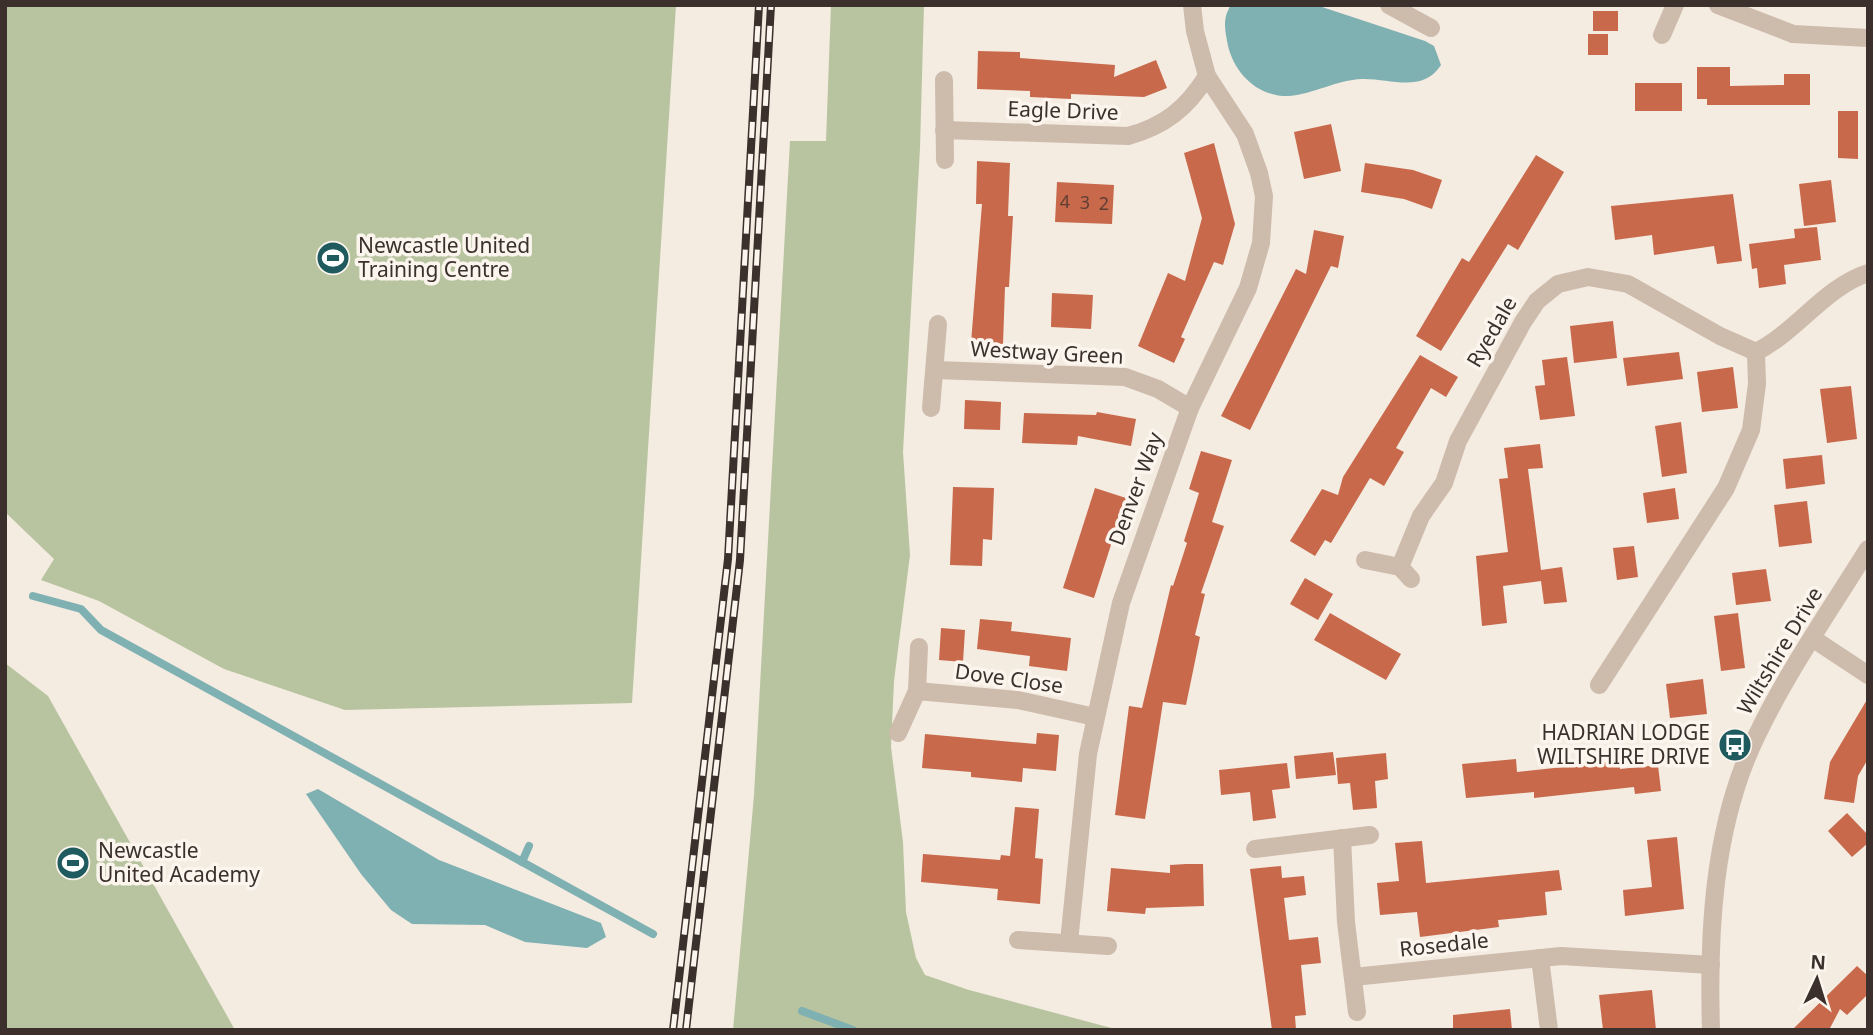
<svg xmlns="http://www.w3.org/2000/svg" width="1873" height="1035" font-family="'Noto Sans',sans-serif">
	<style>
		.green { fill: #b8c4a0 }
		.water { fill: #7fb0b2 }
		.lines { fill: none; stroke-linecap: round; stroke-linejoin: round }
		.stream { stroke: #7fb0b2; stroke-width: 8 }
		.building { fill: #c8694b }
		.minor { stroke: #cdbbac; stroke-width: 18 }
		.rail-casing { stroke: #3b302b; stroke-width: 8 }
		.rail { stroke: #fbf5ee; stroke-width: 5; stroke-dasharray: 16; stroke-linecap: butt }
		.labels { text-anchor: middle; stroke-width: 7; stroke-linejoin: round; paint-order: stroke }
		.number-label { font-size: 18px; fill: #5e3e33 }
		.street-label { font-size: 21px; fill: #3b302b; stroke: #fbf5ee }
		.poi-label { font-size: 21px; fill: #3b302b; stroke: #fbf5ee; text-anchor: start }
	</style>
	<rect width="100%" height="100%" fill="#f4ebe1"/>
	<!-- green -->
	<g class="green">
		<path d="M5 5H676L632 703 345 710 224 669 99 601 41 580 54 559 5 512Z"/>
		<path d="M831 5H924L920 148 903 452 910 555 894 681 891 747 903 842 906 912 916 958 925 975 969 990 1119 1030H733L754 795 790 141H826Z"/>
		<path d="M5 663 48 696 235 1030H5Z"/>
	</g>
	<!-- water -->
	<g class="water">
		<path d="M1231 5H1316L1425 41 1434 46 1441 65C1422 94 1390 78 1362 79 1336 80 1314 94 1289 96 1258 97 1235 74 1228 46 1225 30 1222 19 1231 5Z"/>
		<path d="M318 789 439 860 601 923 606 937 587 948 525 942 485 925 412 924 391 910 361 874 306 794Z"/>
	</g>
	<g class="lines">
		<!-- stream -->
		<g class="stream">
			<path d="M33 596 81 609 101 630 653 934"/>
			<path d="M522 862 529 846"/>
			<path d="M802 1011 853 1030"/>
		</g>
	</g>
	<!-- building -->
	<g class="building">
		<rect x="1593" y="11" width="25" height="20"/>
		<rect x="1588" y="34" width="20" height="21"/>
		<path d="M978 51 1020 52V58L1115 65 1114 77 1156 60 1167 88 1144 97 1071 94V99L1030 97V91L977 89Z"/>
		<path d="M1697 67H1730V86L1784 85V74H1810V105H1707V99H1697Z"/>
		<rect x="1635" y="83" width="47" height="28"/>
		<path d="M1838 111H1858V159L1838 158Z"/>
		<path d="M1331 124 1341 171 1304 179 1294 132Z"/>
		<path d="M1214 143 1235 224 1223 265 1214 262 1181 337 1185 339 1174 363 1138 346 1168 273 1185 281 1202 218 1184 153Z"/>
		<path d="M1536 155 1564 172 1518 250 1508 244 1441 351 1416 336 1462 258 1469 262Z"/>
		<path d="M977 161 1010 163 1008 216H1013L1009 287H1005L1003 344 971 343 982 204H976Z"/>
		<path d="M1365 163 1413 170 1442 180 1432 209 1404 199 1361 192Z"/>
		<path d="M1831 180 1836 222 1804 226 1799 184Z"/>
		<path d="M1057 182 1114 185 1112 224 1055 222Z"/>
		<path d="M1733 194 1742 261 1717 264 1714 246 1654 255 1652 235 1615 240 1611 206Z"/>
		<path d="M1817 227 1821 260 1784 265 1786 284 1759 288 1757 268 1752 269 1749 244 1795 238 1794 229Z"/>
		<path d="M1314 230 1344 236 1338 268 1331 266 1250 430 1221 416 1296 269 1306 274Z"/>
		<path d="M1052 293 1093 295 1091 329 1051 327Z"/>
		<path d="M1613 321 1617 358 1574 363 1570 326Z"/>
		<path d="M1679 352 1683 379 1627 386 1623 358Z"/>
		<path d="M1420 355 1458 377 1446 397 1431 388 1396 448 1404 452 1384 486 1370 478 1331 543 1325 540 1315 556 1290 541 1322 489 1338 495 1343 477Z"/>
		<path d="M1567 357 1575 416 1540 420 1535 386 1545 385 1542 360Z"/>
		<path d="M1733 367 1738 408 1702 412 1697 372Z"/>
		<path d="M1851 386 1857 439 1827 443 1820 389Z"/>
		<path d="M965 400 1001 402 1000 430 964 429Z"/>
		<path d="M1097 412 1136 419 1131 446 1078 436 1077 445 1022 443 1024 413 1096 415Z"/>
		<path d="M1681 422 1687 473 1662 477 1655 426Z"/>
		<path d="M1540 444 1543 468 1528 469 1541 570 1562 567 1567 602 1544 604 1541 581 1503 586 1507 623 1482 626 1476 556 1508 552 1499 479 1508 478 1504 448Z"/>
		<path d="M1201 451 1232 460 1212 522 1224 526 1201 593 1205 594 1195 635 1200 637 1186 705 1163 702 1145 819 1115 815 1129 706 1142 708 1171 585 1173 586 1187 543 1184 541 1199 493 1189 489Z"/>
		<path d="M1822 455 1825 484 1786 489 1783 459Z"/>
		<path d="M953 487 994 488 992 540 983 539 982 566 950 565Z"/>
		<path d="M1095 488 1126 498 1094 598 1063 588Z"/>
		<path d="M1675 488 1679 519 1647 523 1643 493Z"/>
		<path d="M1807 501 1812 543 1779 547 1774 505Z"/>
		<path d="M1634 546 1638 577 1617 580 1613 548Z"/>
		<path d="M1766 569 1771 601 1736 605 1732 573Z"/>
		<path d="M1305 578 1333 594 1318 620 1290 604Z"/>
		<path d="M1330 613 1401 654 1386 680 1314 640Z"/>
		<path d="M1738 613 1745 668 1721 671 1714 616Z"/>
		<path d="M980 619 1012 622 1011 631 1071 638 1067 671 1029 666 1030 656 977 649Z"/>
		<path d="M941 628 965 630 963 662 939 660Z"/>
		<path d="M1703 679 1707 714 1670 718 1666 684Z"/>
		<path d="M1868 698V759L1858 776 1854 803 1824 799 1830 762Z"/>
		<path d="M1037 733 1059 735 1056 771 1023 768 1022 782 971 777V772L922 768 925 734 1036 744Z"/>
		<path d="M1333 752 1336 775 1296 779 1294 756Z"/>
		<path d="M1386 753 1388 779 1375 781 1377 808 1353 810 1350 783 1338 784 1336 758Z"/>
		<path d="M1516 759 1517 772 1619 761 1620 769 1658 765 1661 791 1635 794 1634 787 1534 798V792L1466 798 1462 764Z"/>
		<path d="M1287 763 1290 788 1272 790 1276 818 1253 821 1250 792 1221 795 1219 770Z"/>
		<path d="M1015 807 1039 809 1035 858 1043 859 1040 904 997 900 998 889 921 882 923 854 1000 860 1001 855 1010 856Z"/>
		<path d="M1847 813 1868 835V843L1852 857 1828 831Z"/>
		<path d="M1677 837 1684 909 1625 916 1623 890 1652 887 1647 840Z"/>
		<path d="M1422 841 1426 883 1559 870 1562 890 1545 892 1547 915 1498 920 1499 927 1420 937 1417 912 1380 915 1377 883 1399 881 1395 843Z"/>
		<path d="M1186 864H1203L1204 906 1146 908 1145 914 1107 911 1111 868 1170 873V865Z"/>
		<path d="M1281 866 1282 878 1304 876 1306 895 1284 898 1289 940 1318 937 1321 963 1301 965 1306 1015 1295 1016 1296 1030H1272L1250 869Z"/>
		<path d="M1857 966 1868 976V994L1847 1015 1840 1009 1829 1030H1792Z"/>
		<path d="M1652 990 1656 1030H1603L1599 995Z"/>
		<path d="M1510 1009 1512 1030H1453V1015Z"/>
	</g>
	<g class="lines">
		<!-- minor -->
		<g class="minor">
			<path d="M1389 5 1431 28"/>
			<path d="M1718 5 1793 34 1868 38"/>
			<path d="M1662 35 1675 5"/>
			<path d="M944 80 945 160"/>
			<path d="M944 130 1128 136C1165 126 1187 108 1207 76"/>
			<path d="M1756 352C1796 332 1825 287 1868 273"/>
			<path d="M936 370 1125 377 1158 389 1190 408"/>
			<path d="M931 408 938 324"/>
			<path d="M1365 560 1400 567 1411 579"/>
			<path d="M1400 567 1421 516 1444 483 1458 441 1523 322 1537 301 1558 284 1588 277 1628 284 1720 336 1756 352 1757 384 1751 430 1726 488 1599 685"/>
			<path d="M1812 638 1868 675"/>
			<path d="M917 691 1018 700 1095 717"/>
			<path d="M898 733 917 691 919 647"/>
			<path d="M1342 838 1346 922 1357 1012"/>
			<path d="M1255 849 1370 835"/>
			<path d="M1018 940 1108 946"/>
			<path d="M1069 942 1088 754 1121 603 1190 408 1248 288 1261 243 1264 196 1259 173 1245 134 1207 76 1195 31 1192 5"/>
			<path d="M1540 958 1549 1030"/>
			<path d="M1353 977 1561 956 1711 965"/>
			<path d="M1711 1030C1708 933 1713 826 1756 737 1787 672 1830 610 1868 549"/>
		</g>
		<defs>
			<g id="rail">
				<path d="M673 1030 728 559 759 5"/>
				<path d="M686 1030 740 560 771 5"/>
			</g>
		</defs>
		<!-- rail casing -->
		<use href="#rail" class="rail-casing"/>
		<!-- rail -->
		<use href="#rail" class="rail"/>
	</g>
	<!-- icons -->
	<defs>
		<symbol id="stadium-disc" viewBox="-11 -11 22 22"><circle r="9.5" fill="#1f5a5e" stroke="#fbf5ee"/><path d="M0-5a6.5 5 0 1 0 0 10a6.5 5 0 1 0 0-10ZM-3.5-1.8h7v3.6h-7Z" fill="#fff"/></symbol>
		<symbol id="bus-disc" viewBox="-11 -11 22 22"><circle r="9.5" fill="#1f5a5e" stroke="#fbf5ee"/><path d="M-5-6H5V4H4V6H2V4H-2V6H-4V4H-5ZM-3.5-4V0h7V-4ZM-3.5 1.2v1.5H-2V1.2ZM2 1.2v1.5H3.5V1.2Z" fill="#fff"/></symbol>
	</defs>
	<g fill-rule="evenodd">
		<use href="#stadium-disc" x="314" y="239" width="38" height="38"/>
		<use href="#bus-disc" x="1716" y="726" width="38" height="38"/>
		<use href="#stadium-disc" x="54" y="844" width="38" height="38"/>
	</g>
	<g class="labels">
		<!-- number labels -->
		<g class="number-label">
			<text x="1065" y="208">4</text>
			<text x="1085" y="209">3</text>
			<text x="1104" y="210">2</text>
		</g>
		<!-- street labels -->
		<g class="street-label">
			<text transform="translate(1063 111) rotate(2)" y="7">Eagle Drive</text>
			<text transform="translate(1492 332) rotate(-60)" y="7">Ryedale</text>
			<text transform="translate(1047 353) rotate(3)" y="7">Westway Green</text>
			<text transform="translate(1136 489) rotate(-70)" y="7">Denver Way</text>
			<text transform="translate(1780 651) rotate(-59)" y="7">Wiltshire Drive</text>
			<text transform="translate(1009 679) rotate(8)" y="7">Dove Close</text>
			<text transform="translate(1444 945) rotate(-6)" y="7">Rosedale</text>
		</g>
		<!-- poi labels -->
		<g class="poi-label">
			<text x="358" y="253">Newcastle United<tspan x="358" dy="24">Training Centre</tspan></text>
			<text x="1710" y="740" text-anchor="end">HADRIAN LODGE<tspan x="1710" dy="24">WILTSHIRE DRIVE</tspan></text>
			<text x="98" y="858">Newcastle<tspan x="98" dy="24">United Academy</tspan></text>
		</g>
	</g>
	<!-- border -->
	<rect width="1873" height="1035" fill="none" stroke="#3b302b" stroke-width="14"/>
	<!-- north arrow -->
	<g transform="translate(1817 979) rotate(4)" stroke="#fbf5ee" stroke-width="5" paint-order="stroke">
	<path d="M0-5L12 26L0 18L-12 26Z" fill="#3b302b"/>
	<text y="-10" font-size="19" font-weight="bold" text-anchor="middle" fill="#3b302b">N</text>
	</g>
</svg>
